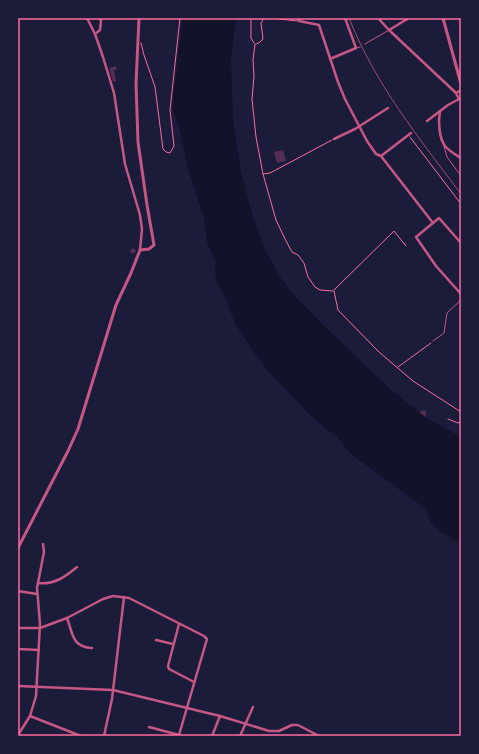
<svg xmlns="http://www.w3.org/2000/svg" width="479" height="754" font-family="Signika,sans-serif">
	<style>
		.water { fill: #12122b }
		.building { fill: #542f53 }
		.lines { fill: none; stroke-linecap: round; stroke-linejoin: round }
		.path { stroke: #ff6b9d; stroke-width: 1 }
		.service { stroke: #c65784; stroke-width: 1 }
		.minor { stroke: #c65784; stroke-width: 2.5 }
		.tertiary { stroke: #c65784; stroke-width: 3 }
		.rail { stroke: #a44b75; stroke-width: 1 }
		.neatline { fill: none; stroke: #ff6b9d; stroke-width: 1.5 }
	</style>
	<rect width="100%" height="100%" fill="#1b1b3a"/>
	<!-- water -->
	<path class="water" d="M183 18H236L231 60 233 120 241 172 254 220 265 249 280 277 291 292 320 322 388 387 425 417 461 437V543L441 532 430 521 426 509 351 454 338 438 313 418 269 372 253 351 236 325 228 306 225 297 218 285 215 273 216 262 207 242 204 219 187 165 180 131 173 108 174 88Z"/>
	<!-- building -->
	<g class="building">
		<path d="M116 66 117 70H114L116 81 113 82 109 68Z"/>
		<path d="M283 150 286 161 277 163 274 152Z"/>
		<circle cx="133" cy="251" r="2.5"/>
		<path d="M422 410 426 411V417L420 413Z"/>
	</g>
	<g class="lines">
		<!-- path -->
		<g class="path">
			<path d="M251 18V38L254 43"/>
			<path d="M271 18 297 21"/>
			<path d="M141 43 144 55 155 87 163 149 166 152 170 153 174 146 170 110 180 18"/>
			<path d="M255 44 253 60 254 76 252 99 256 137 263 174 276 220 285 239 292 252 298 255 304 263 308 277 315 287 320 290 333 291"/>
			<path d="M256 44 259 43 263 39 261 23 264 18"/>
			<path d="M410 137 461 204"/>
			<path d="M263 174 270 173 332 140"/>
			<path d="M334 290 394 231 406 246"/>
			<path d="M334 291 338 310 379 352 413 381 461 412"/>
			<path d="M398 367 431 343"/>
			<path d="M448 419 458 423 461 422"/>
		</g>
		<!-- service -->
		<g class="service">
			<path d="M365 44 389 30"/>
			<path d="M356 48 360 47"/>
			<path d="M444 146 447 157 461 176"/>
			<path d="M433 341 444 333 447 313 461 300"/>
		</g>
		<!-- minor -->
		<g class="minor">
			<path d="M87 18 95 34 103 57 114 93 125 164 140 215 142 229 140 250"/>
			<path d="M298 18 299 21 319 25 338 82 345 99 367 141 376 154 381 156 433 223 439 218 461 243"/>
			<path d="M378 18 389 30 456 93"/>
			<path d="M389 30 409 18"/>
			<path d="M95 34 100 30 101 21 100 18"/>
			<path d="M330 59 356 48 345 18"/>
			<path d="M459 99 456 93 461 90"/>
			<path d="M440 111C438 121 439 138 445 146 449 151 456 155 461 158"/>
			<path d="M427 121 448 105 461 98"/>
			<path d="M334 139 355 129 388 108"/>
			<path d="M381 156 411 133"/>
			<path d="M433 223 416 237 436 266 461 294"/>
			<path d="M38 583C54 585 65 577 77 567"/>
			<path d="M18 591 37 594"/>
			<path d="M67 618C73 634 72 647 92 648"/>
			<path d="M179 624 168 666 169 669 194 682"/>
			<path d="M18 628H40L67 618 103 599 113 596 129 598 204 636 207 639 179 735 149 727"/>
			<path d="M156 640 173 644"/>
			<path d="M18 649 39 650"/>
			<path d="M18 686 113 690 220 716 269 731H279L292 725H298L319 736"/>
			<path d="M30 716 81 736"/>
			<path d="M18 735 30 716 36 696 40 624 37 588 44 552 43 544"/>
			<path d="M104 736 112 699 124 597"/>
			<path d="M212 736 220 716"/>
			<path d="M240 736 253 707"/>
		</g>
		<!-- tertiary -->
		<g class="tertiary">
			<path d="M443 18 461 84"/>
			<path d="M18 548 68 451 78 429 116 305 131 273 140 250 149 249 154 245 147 205 138 142 136 84 139 18"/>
		</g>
		<!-- rail -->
		<path class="rail" d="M349 18C375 84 419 138 461 194"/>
	</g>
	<!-- border -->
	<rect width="479" height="754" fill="none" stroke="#1b1b3a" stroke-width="38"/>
	<rect x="19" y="19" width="441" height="716" class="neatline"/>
</svg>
